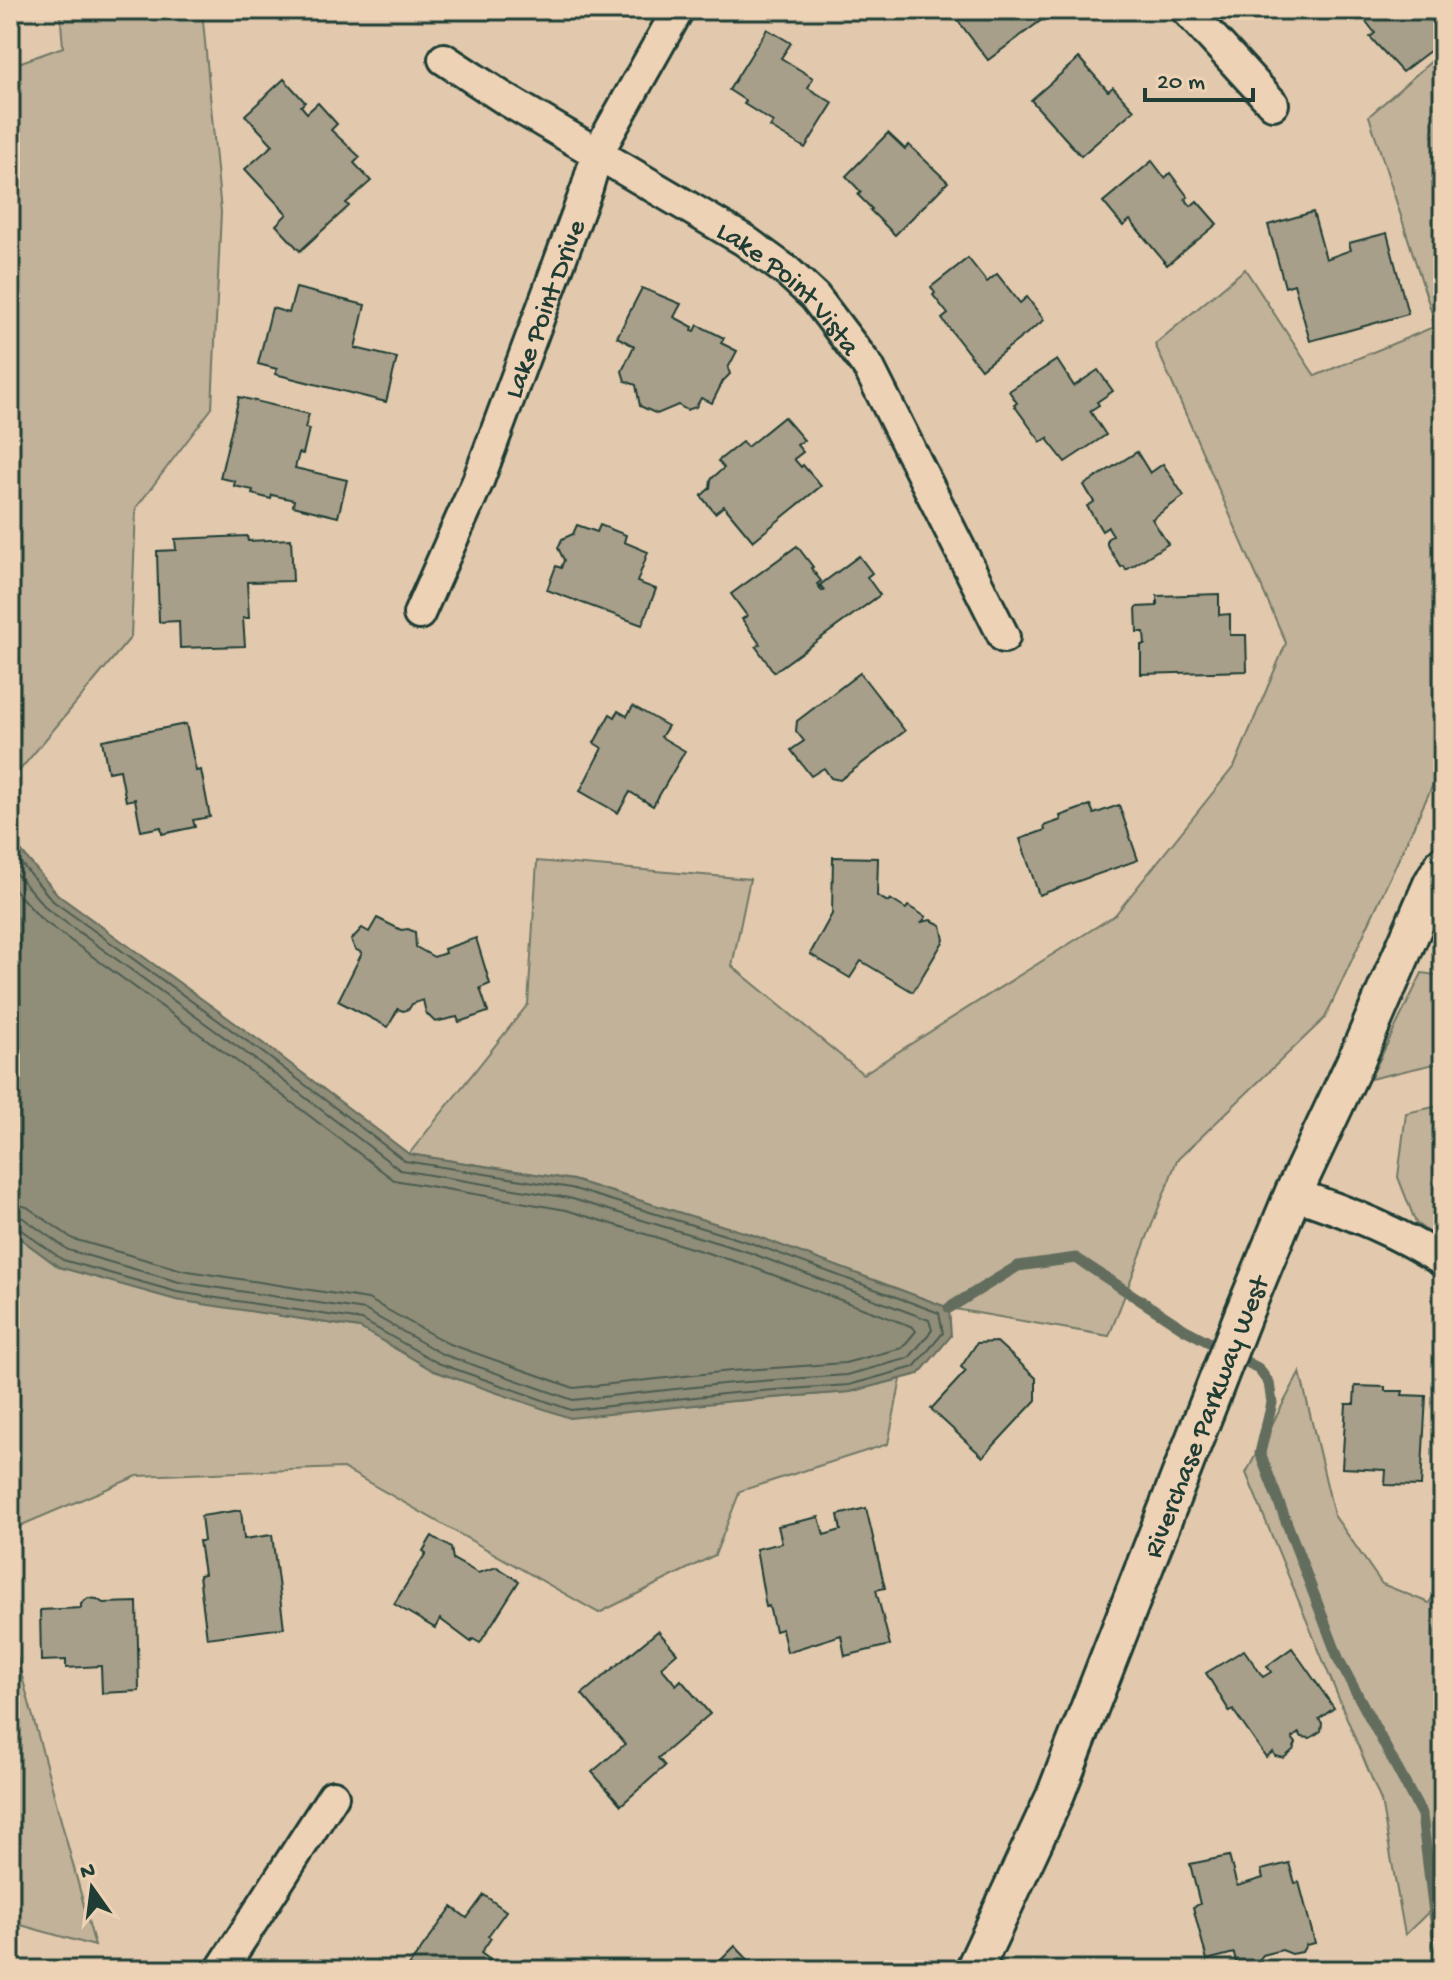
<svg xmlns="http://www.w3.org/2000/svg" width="1453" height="1980" font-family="'Gochi Hand',sans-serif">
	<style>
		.green { fill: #c1b299; stroke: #707866; stroke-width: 2 }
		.water { fill: #908d79; stroke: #636d5d; stroke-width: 2 }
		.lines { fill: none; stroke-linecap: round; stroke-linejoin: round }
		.shore { stroke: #4c5d50; stroke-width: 2 }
		.stream { stroke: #636d5d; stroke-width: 11 }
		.building { fill: #a89f8a; stroke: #1f3d34; stroke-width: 2 }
		.minor-casing { stroke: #1f3d34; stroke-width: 36 }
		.tertiary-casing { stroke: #1f3d34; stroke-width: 42 }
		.minor { stroke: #eed2b5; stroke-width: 30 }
		.tertiary { stroke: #eed2b5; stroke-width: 36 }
		.labels { text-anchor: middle; stroke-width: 7; stroke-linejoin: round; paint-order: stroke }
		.street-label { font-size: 28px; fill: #1f3d34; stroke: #eed2b5 }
	</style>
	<rect width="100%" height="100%" fill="#e2c9ad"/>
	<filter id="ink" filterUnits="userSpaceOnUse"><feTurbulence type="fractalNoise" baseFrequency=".0125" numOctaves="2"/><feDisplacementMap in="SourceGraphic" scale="16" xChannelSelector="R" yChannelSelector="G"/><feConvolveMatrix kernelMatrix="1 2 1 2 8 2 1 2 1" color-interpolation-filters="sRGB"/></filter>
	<g filter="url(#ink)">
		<!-- green -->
		<g class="green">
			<path d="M60 10H202L221 212 212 408 136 508 131 637 10 782V66L63 47Z"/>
			<path d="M1443 51V763L1325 1018 1177 1160 1109 1336 949 1308 753 1235 573 1180 409 1154 528 1004 537 861 750 879 732 966 863 1074 1115 915 1235 765 1286 643 1155 344 1245 269 1315 376 1436 326 1369 116Z"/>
			<path d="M1422 973 1443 976V1062L1370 1079Z"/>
			<path d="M1443 1105V1243L1416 1223 1398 1177 1406 1113Z"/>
			<path d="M10 1231 59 1267 176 1299 360 1328 434 1371 734 1401 850 1392 901 1379 888 1444 740 1491 715 1555 599 1613 343 1468 137 1476 10 1530Z"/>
			<path d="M1300 1372 1334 1515 1382 1584 1429 1603 1443 1580V1898L1405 1935 1381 1801 1246 1473Z"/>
			<path d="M10 1632 95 1946 10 1922Z"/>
		</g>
		<!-- water -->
		<path class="water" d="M10 823 20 850 58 895 271 1049 409 1154 573 1180 753 1235 949 1308 951 1336 919 1374 850 1392 734 1401 570 1418 434 1371 360 1328 176 1300 59 1267 10 1231Z"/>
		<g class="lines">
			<!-- shore -->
			<g class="shore">
				<path d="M10 847 14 855 53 901 266 1055 405 1161 571 1188 751 1243 939 1313 943 1333 914 1367 849 1385 733 1393 571 1410 438 1363 362 1320 177 1292 63 1260 17 1227 10 1225"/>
				<path d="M10 867 47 909 260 1063 400 1170 569 1198 748 1252 929 1320 932 1330 909 1358 847 1375 732 1383 573 1400 442 1354 365 1310 179 1282 68 1250 23 1218 10 1215"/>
				<path d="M10 885 41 919 253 1073 394 1180 566 1210 744 1264 913 1327 916 1331 902 1348 845 1363 731 1371 574 1388 447 1343 368 1299 182 1270 73 1239 27 1207 10 1203"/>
			</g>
			<!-- stream -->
			<path class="stream" d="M949 1308 1018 1266 1076 1258 1184 1329 1258 1368 1269 1383 1272 1403 1260 1453 1339 1660 1422 1815 1441 1970"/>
		</g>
		<!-- building -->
		<g class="building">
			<path d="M950 10H1043L1047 16 988 60Z"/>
			<path d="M1357 10H1443V41L1402 72 1370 37 1375 33Z"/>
			<path d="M767 29 791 43 781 58 813 78 808 88 833 103 805 148 770 127 773 122 744 104 746 101 729 90Z"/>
			<path d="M1079 58 1108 91 1113 87 1134 110 1081 156 1031 100Z"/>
			<path d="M284 79 305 102 301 106 307 113 318 103 337 124 331 130 360 157 354 163 371 181 346 203 349 206 300 251 276 225 287 214 245 169 273 145 245 115Z"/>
			<path d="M888 133 905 149 909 145 948 182 895 235 870 210 872 209 858 195 861 192 846 176Z"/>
			<path d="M1152 161 1165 178 1170 173 1188 197 1185 199 1191 206 1197 201 1217 224 1167 265 1130 220 1123 226 1103 202Z"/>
			<path d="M1313 212 1326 259 1351 250 1349 243 1387 233 1408 314 1310 341 1294 284 1285 287 1268 225Z"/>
			<path d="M968 258 987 282 997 274 1020 303 1027 297 1044 320 981 369 942 319 948 314 933 295 935 293 931 287Z"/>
			<path d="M296 288 365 305 355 348 397 358 386 402 275 374 277 369 258 364 272 308 289 313Z"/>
			<path d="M642 288 681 304 674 317 693 327 692 330 695 331 698 325 724 338 721 343 737 351 728 368 730 374 723 381 712 403 701 398 696 407 687 410 678 405 657 414 640 406 636 385 625 381 622 371 634 346 617 337Z"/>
			<path d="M1057 360 1074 386 1098 370 1113 391 1097 402 1099 405 1090 411 1106 435 1065 462 1047 439 1049 437 1041 442 1032 430 1014 405 1017 403 1009 391Z"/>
			<path d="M239 397 309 414 305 428 309 429 303 454 299 453 295 468 347 480 338 517 293 506 294 500 272 495 271 499 252 494 253 490 234 486 235 481 220 478Z"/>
			<path d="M784 417 804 440 797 445 803 452 794 459 801 467 803 465 821 486 753 541 724 506 715 513 701 496 710 488 711 479 724 468 718 461 742 442 747 447Z"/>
			<path d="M1137 452 1150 473 1163 464 1184 496 1152 519 1168 544 1126 570 1124 566 1121 567 1107 545V539L1113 535 1108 527 1102 531 1087 506 1094 502 1084 485Z"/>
			<path d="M577 525 597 532 600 525 626 535 624 542 648 552 637 582 656 589 642 625 547 590 556 566 561 568 564 560 558 548 562 539 573 534Z"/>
			<path d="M247 536 248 541 291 539 293 581 247 582 249 618H243L245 646 180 648 179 621 159 622 157 551 176 550 175 539Z"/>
			<path d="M797 546 813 567 811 568 821 581 817 584 822 591 824 590 820 585 859 556 872 573 867 577 880 595 774 672 756 647 760 644 742 619 747 616 731 594Z"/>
			<path d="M1219 594V615L1230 614V635H1246L1247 671 1141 674V645H1145L1144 632H1137L1136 607 1157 606V596Z"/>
			<path d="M860 673 905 731 840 780 831 778 824 768 811 776 791 750 804 741 796 731 797 721Z"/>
			<path d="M633 706 668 726 661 737 685 751 653 806 630 792 618 813 580 791 602 748 594 743 610 714 615 717 618 711 627 716Z"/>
			<path d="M186 724 196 771 201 770 210 817 193 820 195 827 162 834 161 827 141 831 135 799 126 801 120 770 108 772 102 740Z"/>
			<path d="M1090 805 1094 814 1119 805 1138 860 1039 895 1020 839 1045 830 1044 826 1061 820 1060 816Z"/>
			<path d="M833 857 878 858 877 896 888 902 890 899 906 909 908 906 926 917 922 922 931 920 941 925 944 940 913 992 861 961 850 978 810 954 832 914Z"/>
			<path d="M377 918 401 930 408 929 415 932 416 947 434 957 445 953 444 949 476 938 490 984 480 988 488 1012 459 1022 457 1017 435 1022 426 1013 423 1000 412 1004 409 1009 403 1011 398 1009 388 1027 338 1001 362 953 355 949 351 940 362 928 369 932Z"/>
			<path d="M997 1342 1036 1378V1400L983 1457 931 1409 966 1371 961 1367 977 1343Z"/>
			<path d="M1355 1386 1385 1387V1391H1403L1402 1395 1426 1396 1421 1486 1385 1485 1386 1470 1342 1468 1346 1404H1354Z"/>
			<path d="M866 1508 885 1588 876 1590 890 1645 845 1656 841 1635 787 1652 782 1629 775 1631 769 1606 766 1607 756 1549 782 1543 778 1526 819 1517 824 1535 841 1530 838 1515Z"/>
			<path d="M241 1510 244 1539 272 1535 284 1628 207 1638 199 1575 204 1574 199 1541H204L201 1516Z"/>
			<path d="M432 1536 451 1548 453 1559 478 1573 497 1567 519 1581 480 1643 473 1639 471 1642 440 1619 435 1628 394 1604 426 1553 423 1551Z"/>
			<path d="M88 1598 97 1599 103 1603 137 1602 139 1691 102 1693 101 1666 66 1668V1660L41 1661 40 1610 81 1608V1604Z"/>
			<path d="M658 1631 677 1653 661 1667 676 1685 681 1680 710 1714 658 1758 665 1766 621 1805 592 1772 625 1744 582 1694Z"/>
			<path d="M1292 1648 1334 1708 1319 1719 1322 1723 1321 1731 1310 1738 1302 1737 1299 1733 1292 1738 1296 1743 1293 1750 1284 1758 1275 1756 1273 1752 1266 1757 1233 1710 1230 1712 1206 1673 1244 1650 1263 1677 1271 1672 1267 1666Z"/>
			<path d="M1229 1856 1237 1886 1263 1878 1261 1870 1289 1863 1295 1883 1299 1882 1315 1943 1306 1945 1302 1952 1292 1954 1282 1950 1263 1955 1256 1964 1245 1967 1236 1962 1234 1953 1207 1960 1193 1907 1200 1904 1190 1864Z"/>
			<path d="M484 1895 506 1911 488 1936 491 1938 481 1953 493 1962 487 1970H406L452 1907 467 1918Z"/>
			<path d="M735 1946 758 1970H711Z"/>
		</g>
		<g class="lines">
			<defs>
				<g id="minor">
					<path d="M1187 10 1273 104"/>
					<path id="s1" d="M444 59 505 99 744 240 788 272 815 297 869 368 1004 637"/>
					<path id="s2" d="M419 614 478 481 587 188 597 154 678 10"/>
					<path d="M1293 1194C1344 1210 1398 1232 1443 1261"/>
					<path d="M221 1970 333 1796"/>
				</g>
				<g id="tertiary">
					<path id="s3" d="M974 1970 1055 1796 1243 1315 1293 1194 1357 1058 1432 884 1443 865"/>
				</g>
			</defs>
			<!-- minor casing -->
			<use href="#minor" class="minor-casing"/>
			<!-- tertiary casing -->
			<use href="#tertiary" class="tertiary-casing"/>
			<!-- minor -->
			<use href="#minor" class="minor"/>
			<!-- tertiary -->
			<use href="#tertiary" class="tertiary"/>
		</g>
	</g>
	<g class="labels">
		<!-- street labels -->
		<g class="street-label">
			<text dy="10" stroke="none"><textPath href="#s1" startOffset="416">Lake Point Vista</textPath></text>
			<text dy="10" stroke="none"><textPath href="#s2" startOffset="330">Lake Point Drive</textPath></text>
			<text dy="10" stroke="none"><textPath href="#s3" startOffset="600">Riverchase Parkway West</textPath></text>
		</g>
	</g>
	<!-- margin -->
	<rect width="1453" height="1980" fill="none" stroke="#eed2b5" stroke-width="40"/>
	<rect x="20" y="20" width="1413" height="1940" fill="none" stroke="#1f3d34" stroke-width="3" filter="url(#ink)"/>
	<!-- north arrow -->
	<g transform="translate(92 1888) rotate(346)" stroke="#eed2b5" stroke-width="6" paint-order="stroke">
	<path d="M0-6L14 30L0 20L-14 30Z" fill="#1f3d34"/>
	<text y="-12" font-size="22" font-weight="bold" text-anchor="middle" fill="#1f3d34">N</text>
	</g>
	<!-- scale -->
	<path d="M1145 88v12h108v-12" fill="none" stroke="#1f3d34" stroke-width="4"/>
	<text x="1157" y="88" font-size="24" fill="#1f3d34" stroke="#eed2b5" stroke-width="6" paint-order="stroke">20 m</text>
</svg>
